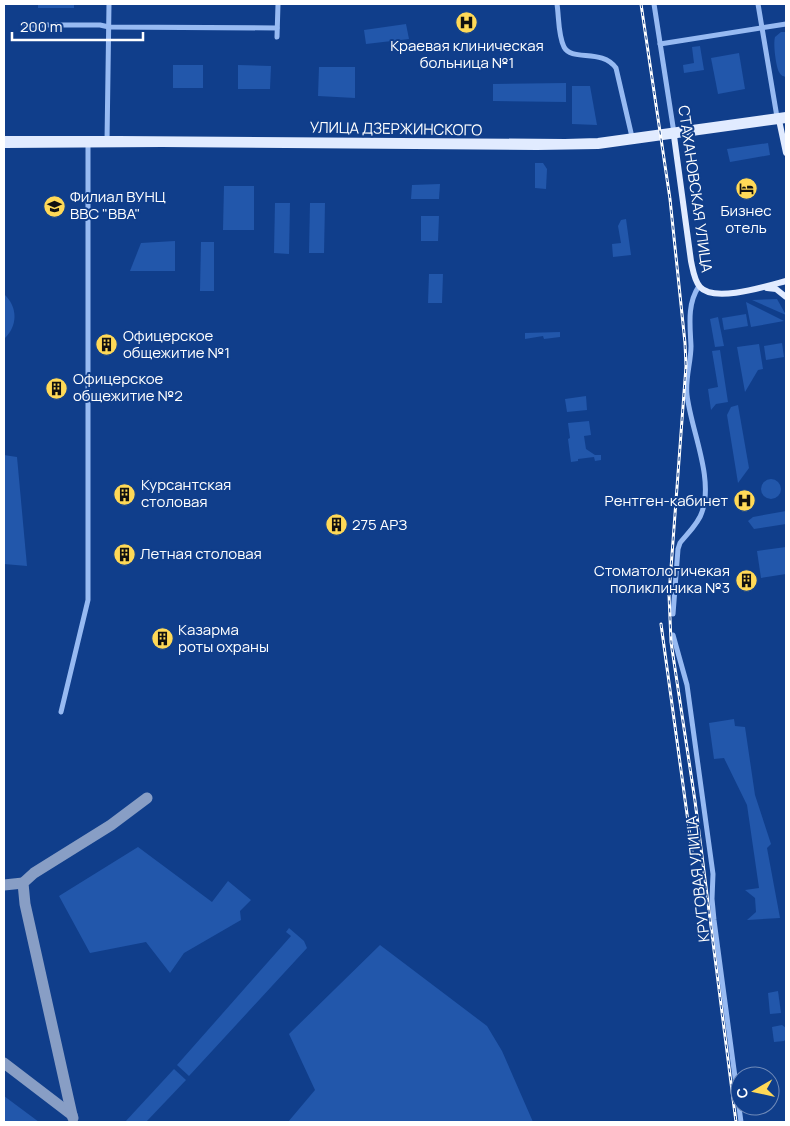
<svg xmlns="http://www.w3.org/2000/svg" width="790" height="1126" font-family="Manrope,sans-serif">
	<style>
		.green { fill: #2257ab }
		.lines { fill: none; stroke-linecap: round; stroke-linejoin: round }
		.taxiway { stroke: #889ec5; stroke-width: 11 }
		.minor { stroke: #97baf2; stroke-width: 5 }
		.major { stroke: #e1ebff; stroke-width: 6 }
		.rail-casing { stroke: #fff; stroke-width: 3 }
		.rail { stroke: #103e8b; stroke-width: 1; stroke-dasharray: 4; stroke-linecap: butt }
		.labels { text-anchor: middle; stroke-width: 4; stroke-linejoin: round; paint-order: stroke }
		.poi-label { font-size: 15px; fill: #fff; stroke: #103e8b; text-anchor: start }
		.street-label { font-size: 15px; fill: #fff; stroke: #103e8b }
	</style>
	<rect width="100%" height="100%" fill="#103e8b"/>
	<!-- green -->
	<g class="green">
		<rect x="38" y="4" width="36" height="4"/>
		<path d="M406 24 409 39 366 44 364 30Z"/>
		<path d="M781 32H786V77C783 76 781 76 779 72 776 66 773 44 775 37Z"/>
		<path d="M700 46 704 70 684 73 683 65 694 63 692 47Z"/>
		<path d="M739 53 745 89 718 94 711 58Z"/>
		<rect x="173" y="65" width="30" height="23"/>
		<path d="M238 65 271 66 270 89H238Z"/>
		<path d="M319 67H355V98L318 96Z"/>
		<path d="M566 83V102L493 101V84Z"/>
		<path d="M572 86H590L597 125 572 124Z"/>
		<path d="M768 143 770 155 730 162 727 149Z"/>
		<path d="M535 163H543L547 169 546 189 535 188Z"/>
		<path d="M440 184 439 199H411L412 185Z"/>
		<path d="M224 186H254V230H223Z"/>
		<path d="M275 203H290L289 254 274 253Z"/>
		<path d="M310 203H325L324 253H309Z"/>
		<path d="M421 216H439L438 241H421Z"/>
		<path d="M626 219 631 255 613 257 612 244 621 243 618 226 621 220Z"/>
		<path d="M175 241V271H130L141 243Z"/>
		<path d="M201 242H214V291H200Z"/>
		<path d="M429 274H443L442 303H428Z"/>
		<path d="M4 294C18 307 18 326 4 339Z"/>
		<path d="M777 299 786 315 752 300Z"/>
		<path d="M746 302 784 321 751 327Z"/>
		<path d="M746 314 748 326 724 330 722 318Z"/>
		<path d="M718 317 724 346 715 347 710 319Z"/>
		<path d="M560 332V337L544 339 543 336 525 339V333Z"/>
		<path d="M782 343 784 357 766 360 764 346Z"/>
		<path d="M759 344 763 369 758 370 745 392 737 347Z"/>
		<path d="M720 350 728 402 716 404 711 410 708 389 718 387 712 351Z"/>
		<path d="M586 396 587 410 567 412 565 399Z"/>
		<path d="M738 405 749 468 738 483 727 415 731 407Z"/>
		<path d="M589 421 591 435 584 436 586 449 595 455H601V460L595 461 594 457 578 459V461L571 462 568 439 570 438 568 423Z"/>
		<path d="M4 455 17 457 27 566 4 564Z"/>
		<circle cx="771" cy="489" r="10"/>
		<path d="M786 511V524L754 529 748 521 753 517Z"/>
		<path d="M786 547V574L761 578 757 551Z"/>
		<path d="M734 719 735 726 745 727 755 795 771 844 767 848 780 918 747 920 756 912 755 898 745 890 759 888 747 805 724 758 714 759 709 723Z"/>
		<path d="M138 847 212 902 228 881 251 900 240 911 241 920 184 953 170 973 146 942 90 953 59 896Z"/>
		<path d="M289 928 304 941 307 948 189 1076 177 1065 291 936 286 932Z"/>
		<path d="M380 945 487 1026 502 1051 533 1122H288L315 1090 289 1034Z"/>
		<path d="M778 991 781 1013 770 1014 768 993Z"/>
		<path d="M782 1025 786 1028V1039L784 1041 774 1042 772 1027Z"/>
		<path d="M174 1069 186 1080 146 1122H125Z"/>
		<path d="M4 1096 39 1122H4Z"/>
	</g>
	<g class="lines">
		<!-- taxiway -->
		<g class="taxiway">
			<path d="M4 885 23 883"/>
			<path d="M4 1063 72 1115 73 1118"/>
			<path d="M72 1115 25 904 23 883 34 873 111 825 147 798"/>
		</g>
		<!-- minor -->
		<g class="minor">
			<path d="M557 4C559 17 558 35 564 47 572 62 602 48 616 68L632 137"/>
			<path d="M654 4 674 133"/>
			<path d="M758 4 777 117"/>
			<path d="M23 25H100L109 27 277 28"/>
			<path d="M277 37 278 4"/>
			<path d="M660 44 786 24"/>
			<path d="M107 141 109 4"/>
			<path d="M673 614 678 549 680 543C687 534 699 523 702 512 714 478 691 430 687 395 685 379 691 362 691 346 690 325 687 304 699 286"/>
			<path d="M673 635 687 685 713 874 712 899 714 920 741 1122"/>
			<path d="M61 712 88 600V142"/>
		</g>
		<!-- major -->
		<g class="major">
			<path d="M779 120 786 153"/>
			<path d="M674 136 691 261C693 270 694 280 700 287 714 303 767 286 786 281"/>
			<path d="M4 139H118L565 142 598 141 786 115"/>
			<path d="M4 145 162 144 537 147 598 146 786 120"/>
			<path d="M767 288 776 289 786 297"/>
		</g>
		<defs>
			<g id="rail">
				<path d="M641 4 670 199 685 343 686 366 669 595 671 642 695 801 736 1122"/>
				<path d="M661 624 693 858"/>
			</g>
		</defs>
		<!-- rail casing -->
		<use href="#rail" class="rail-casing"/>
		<!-- rail -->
		<use href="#rail" class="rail"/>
	</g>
	<!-- icons -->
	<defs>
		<symbol id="hospital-disc" viewBox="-11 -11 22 22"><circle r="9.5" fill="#ffd957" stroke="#103e8b"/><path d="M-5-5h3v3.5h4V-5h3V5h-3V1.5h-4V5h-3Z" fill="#111"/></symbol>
		<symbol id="hotel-disc" viewBox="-11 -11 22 22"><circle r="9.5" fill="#ffd957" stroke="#103e8b"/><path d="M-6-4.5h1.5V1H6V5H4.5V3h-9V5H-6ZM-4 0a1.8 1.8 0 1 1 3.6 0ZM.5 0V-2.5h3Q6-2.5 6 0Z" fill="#111"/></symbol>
		<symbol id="university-disc" viewBox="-11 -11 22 22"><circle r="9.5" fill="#ffd957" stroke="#103e8b"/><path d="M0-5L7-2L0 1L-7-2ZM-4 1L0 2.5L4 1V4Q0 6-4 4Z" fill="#111"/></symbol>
		<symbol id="building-disc" viewBox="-11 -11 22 22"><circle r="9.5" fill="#ffd957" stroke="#103e8b"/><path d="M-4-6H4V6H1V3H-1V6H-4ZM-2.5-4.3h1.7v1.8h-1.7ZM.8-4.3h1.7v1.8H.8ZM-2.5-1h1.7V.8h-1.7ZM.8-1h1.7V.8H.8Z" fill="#111"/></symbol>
	</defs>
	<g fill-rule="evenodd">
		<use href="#hospital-disc" x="454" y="10" width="25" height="25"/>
		<use href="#hotel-disc" x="734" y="176" width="25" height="25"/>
		<use href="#university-disc" x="42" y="194" width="25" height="25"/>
		<use href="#building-disc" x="94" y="332" width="25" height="25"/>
		<use href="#building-disc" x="44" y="376" width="25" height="25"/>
		<use href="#building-disc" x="112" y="482" width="25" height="25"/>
		<use href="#hospital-disc" x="732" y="488" width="25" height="25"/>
		<use href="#building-disc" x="324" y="512" width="25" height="25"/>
		<use href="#building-disc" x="112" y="542" width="25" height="25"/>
		<use href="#building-disc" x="734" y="568" width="25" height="25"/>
		<use href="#building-disc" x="150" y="626" width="25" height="25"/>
	</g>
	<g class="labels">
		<!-- poi labels -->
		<g class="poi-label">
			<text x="467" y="51" text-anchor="middle">Краевая клиническая<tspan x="467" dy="17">больница №1</tspan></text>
			<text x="70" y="202">Филиал ВУНЦ<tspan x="70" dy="17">ВВС "ВВА"</tspan></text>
			<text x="746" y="216" text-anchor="middle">Бизнес<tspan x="746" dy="17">отель</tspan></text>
			<text x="123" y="341">Офицерское<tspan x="123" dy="17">общежитие №1</tspan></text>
			<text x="73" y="384">Офицерское<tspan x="73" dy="17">общежитие №2</tspan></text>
			<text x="141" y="490">Курсантская<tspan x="141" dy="17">столовая</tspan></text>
			<text x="728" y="506" text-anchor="end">Рентген-кабинет</text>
			<text x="352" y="530">275 АРЗ</text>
			<text x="140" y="559">Летная столовая</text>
			<text x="730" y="576" text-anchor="end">Стоматологичекая<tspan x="730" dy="17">поликлиника №3</tspan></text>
			<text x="178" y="635">Казарма<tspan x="178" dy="17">роты охраны</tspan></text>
		</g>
		<!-- street labels -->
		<g class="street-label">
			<text transform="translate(396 129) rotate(1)" y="5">УЛИЦА ДЗЕРЖИНСКОГО</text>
			<text transform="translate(695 189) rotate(82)" y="5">СТАХАНОВСКАЯ УЛИЦА</text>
			<text transform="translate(698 879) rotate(-96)" y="5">КРУГОВАЯ УЛИЦА</text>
		</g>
	</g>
	<!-- border -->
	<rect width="790" height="1126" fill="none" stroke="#ffffff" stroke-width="10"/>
	<!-- north arrow -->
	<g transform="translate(755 1091) rotate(261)"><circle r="24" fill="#103e8b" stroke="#708bb9"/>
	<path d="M0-4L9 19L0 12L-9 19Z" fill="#ffd957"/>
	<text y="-8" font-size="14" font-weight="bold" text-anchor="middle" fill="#ffffff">С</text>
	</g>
	<!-- scale -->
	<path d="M12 32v8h131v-8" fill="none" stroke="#ffffff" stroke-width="2.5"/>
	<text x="20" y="32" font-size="15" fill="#ffffff" stroke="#103e8b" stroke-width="4" paint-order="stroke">200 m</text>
</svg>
